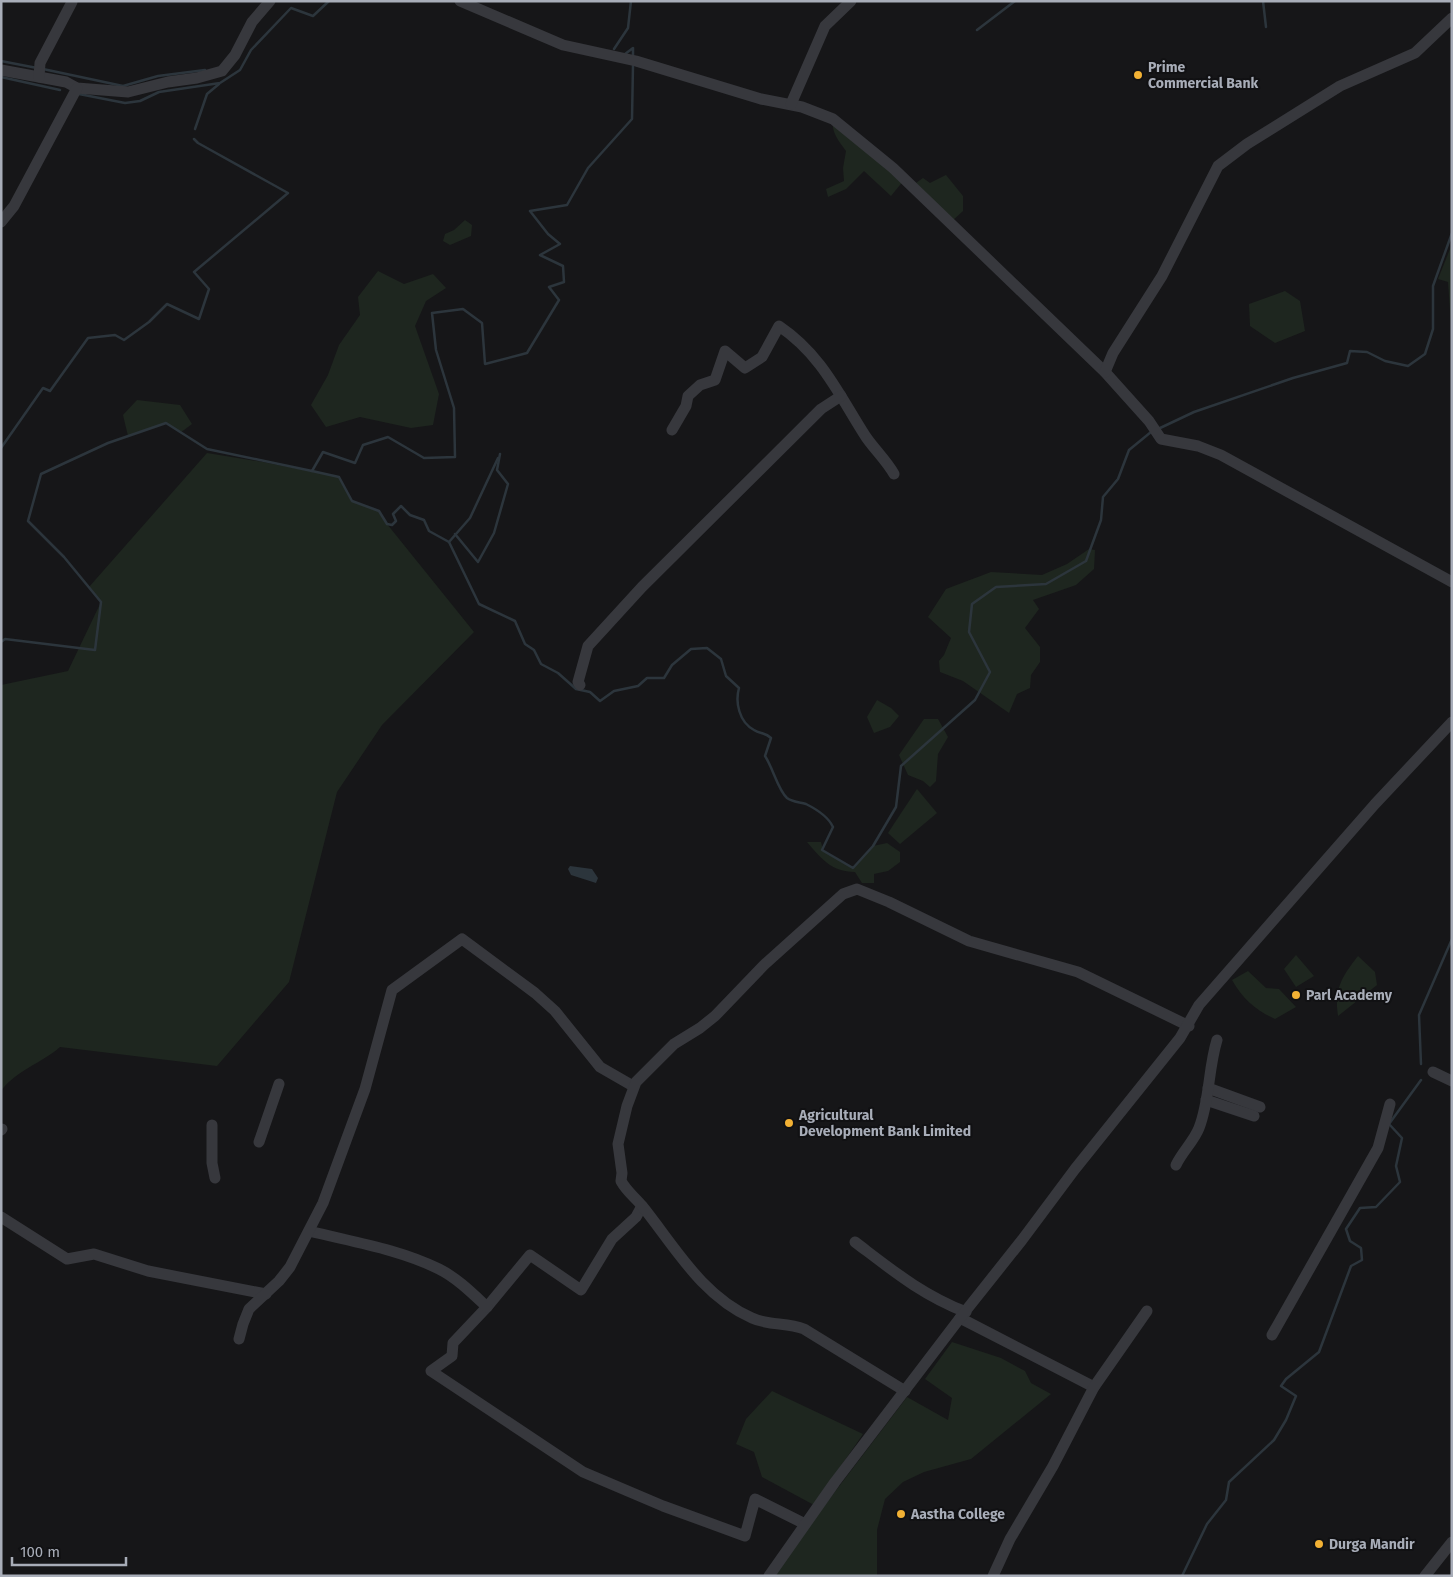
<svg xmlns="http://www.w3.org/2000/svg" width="1453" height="1577" font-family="'Fira Sans',sans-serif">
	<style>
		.green { fill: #1e261f }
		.water { fill: #2c353c }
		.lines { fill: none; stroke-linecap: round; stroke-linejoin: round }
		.stream { stroke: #2c353c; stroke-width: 2.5 }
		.minor { stroke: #37383d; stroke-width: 11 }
		.poi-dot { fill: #f2b134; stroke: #111113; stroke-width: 2 }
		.labels { text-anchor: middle; stroke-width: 4; stroke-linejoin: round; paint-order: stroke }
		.poi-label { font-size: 14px; font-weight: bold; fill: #a8adb8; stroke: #111113; text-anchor: start }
	</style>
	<rect width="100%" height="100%" fill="#161618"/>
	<!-- green -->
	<g class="green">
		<path d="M833 119 904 180 891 196 864 171 846 189 828 197 826 189 844 181 843 168 846 151C838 140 831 132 833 119Z"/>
		<path d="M946 175 963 196V211L952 221 916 183 923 178 930 183Z"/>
		<path d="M465 220 472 225 471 236 450 245 443 241 445 234 454 230Z"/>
		<path d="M1452 244V338L1448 282 1438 279Z"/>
		<path d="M378 271 404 284 433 274 446 288 426 301 415 326 439 394 433 425 411 428 360 417 326 427 311 405 328 375 339 345 360 315 358 297Z"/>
		<path d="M1285 291 1300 301 1305 331 1275 343 1250 326 1249 304Z"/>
		<path d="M137 400 180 405 192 424 180 433 166 423 128 436 123 415Z"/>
		<path d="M207 453 263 462 339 477 352 501 379 511 387 524 474 632 382 725 337 792 289 982 217 1066 60 1047C42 1063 15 1071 1 1091V685L68 671 101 602 89 587Z"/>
		<path d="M1089 549 1095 550 1094 569 1076 585 1033 600 1039 609 1025 628 1040 647V662L1031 675 1030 688 1017 694 1009 713 963 681 940 672 939 661 944 655 951 638 928 617 946 589 991 572 1042 575 1067 564Z"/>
		<path d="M877 700 891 708 899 716 890 727 874 733 867 717Z"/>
		<path d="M924 719H938L948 737 938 754 936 781 930 787 923 781 908 775 899 755Z"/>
		<path d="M917 789 937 813 900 844 888 833Z"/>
		<path d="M807 842H821L823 850 853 868 873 846 887 843 900 852V862L888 871 874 874V883H862L855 872C831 872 821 858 807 842Z"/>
		<path d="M1296 955 1314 976 1296 987 1284 969Z"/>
		<path d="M1358 956 1375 972 1377 985 1338 1016C1334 989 1341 978 1358 956Z"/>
		<path d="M1248 971 1266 988 1279 989 1296 1007 1275 1019C1255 1010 1243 999 1232 980Z"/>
		<path d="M952 1342 1001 1358 1025 1371 1031 1383 1051 1394 971 1459 924 1472 903 1482 885 1499 877 1530V1576H775L796 1543 907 1397 948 1420 952 1398 925 1379Z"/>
		<path d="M772 1391 863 1434 814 1505 762 1477 754 1452 736 1444 746 1419Z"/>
	</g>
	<!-- water -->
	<path class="water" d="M570 866 592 869 598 878 596 883 571 875 568 869Z"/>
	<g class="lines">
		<!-- stream -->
		<g class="stream">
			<path d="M1263 1 1266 27"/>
			<path d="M977 30 1015 1"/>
			<path d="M614 49 628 28 631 1"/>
			<path d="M625 54 633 48V57"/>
			<path d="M1 61 37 68"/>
			<path d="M43 69 123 86 158 76 205 70"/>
			<path d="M1 77 60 90"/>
			<path d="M79 94 125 103 140 101 159 92 220 83 240 70 251 50 291 8 313 16 329 1"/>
			<path d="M195 129 207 94 219 84"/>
			<path d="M1158 429 1194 412 1293 378 1347 363 1350 351 1367 352 1385 361 1408 366 1425 354 1433 329V286L1452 233"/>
			<path d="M1 448 43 388 50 391 88 338 115 335 124 340 149 322 167 304 199 319 209 289 194 272 288 193 198 143 194 139"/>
			<path d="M312 471 339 477 352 501 379 511 387 524 392 525 396 521 393 514 401 506 410 515 424 520 429 531 449 542 479 604 515 621 525 644 534 650 541 664 558 673 576 689 590 692 600 701 614 691 638 686 647 678H664L672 665 691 649 707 648 721 659 726 676 739 688C735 702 739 722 754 730 760 734 765 732 771 738L765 756C773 768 778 790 787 798 792 802 800 802 806 804 816 809 828 816 833 827L822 850 853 868 873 846 896 807 901 766 975 700 990 672 969 632 972 604 996 587 1046 584 1086 561 1101 520 1103 497 1118 479 1129 450 1151 432"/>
			<path d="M455 534 478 562 494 533 508 484 497 470 500 454"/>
			<path d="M449 542 470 518 498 458"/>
			<path d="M1 642 5 639 95 650 101 602 64 557 28 521 41 474 108 443 166 423 207 449 312 471 323 452 355 463 363 445 388 437 424 458 455 457 454 408 436 350 432 313 463 309 482 323 485 364 527 353 559 300 549 287 564 282 563 266 540 255 560 244 548 234 530 211 567 205 588 168 632 119 633 65"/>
			<path d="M1421 1064 1419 1015 1452 939"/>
			<path d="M1182 1576 1207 1524 1226 1500 1229 1482 1274 1440 1286 1420 1296 1396 1281 1386 1286 1379 1319 1352 1351 1266 1362 1260 1361 1248 1350 1241 1346 1229 1360 1208 1376 1207 1400 1182 1396 1166 1402 1138 1389 1124 1421 1080"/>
		</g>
		<!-- minor -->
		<g class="minor">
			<path d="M460 1 563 45 636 61 761 99 802 107 833 119 893 168 1105 372 1149 421 1161 439 1198 446 1221 455 1452 582"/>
			<path d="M1 70 66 82 77 88 128 92 168 82 197 78 222 71 235 55 252 22 270 1"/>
			<path d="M39 77 40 63 72 2"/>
			<path d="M791 104 825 26 851 1"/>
			<path d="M1 222 14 206 77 88"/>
			<path d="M1105 372 1113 353 1162 276 1218 166 1247 144 1340 86 1415 53 1452 18"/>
			<path d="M672 430 686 406 688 396 700 385 715 380 725 351 745 368 762 357 779 326C822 355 839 395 866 437 875 450 886 460 894 474"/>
			<path d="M580 685 578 682 588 646 642 587 821 409 841 396"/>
			<path d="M1433 1072 1452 1081"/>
			<path d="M1208 1088 1260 1107"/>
			<path d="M1206 1100 1254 1116"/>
			<path d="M212 1125V1163L215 1178"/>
			<path d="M1 1130 2 1129"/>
			<path d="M259 1142 279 1084"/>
			<path d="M1176 1165C1182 1152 1194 1141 1199 1128 1210 1100 1208 1069 1217 1040"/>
			<path d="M642 1206 636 1217 612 1239 581 1290 530 1255 487 1307 453 1343 452 1356 431 1371 583 1472 663 1506 745 1536 755 1499 805 1524"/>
			<path d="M1 1217 67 1259 94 1254 148 1271 266 1294"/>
			<path d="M309 1231C353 1242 398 1249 439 1269 457 1278 472 1293 487 1307"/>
			<path d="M855 1242C892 1270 922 1295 966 1312"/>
			<path d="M960 1318 1094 1387"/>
			<path d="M1272 1335 1378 1148 1390 1104"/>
			<path d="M239 1339 243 1324 249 1309 279 1281 290 1267 323 1203 365 1089 392 990 462 939 535 993 555 1011 600 1067 633 1086"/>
			<path d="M905 1391 804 1329C787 1322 769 1326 752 1318 702 1296 675 1247 643 1207 635 1197 627 1192 621 1181L622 1173 618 1144 627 1106 636 1082 674 1044 700 1028 715 1016 764 965 843 894 857 889 889 902 969 941 1078 972 1189 1026"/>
			<path d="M769 1576 835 1482 960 1318 1022 1240 1075 1169 1180 1038 1199 1005 1375 804 1452 722"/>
			<path d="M993 1576 1010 1539 1053 1466 1094 1387 1147 1311"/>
			<path d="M1425 1576 1452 1542"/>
		</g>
	</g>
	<!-- markers -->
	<g class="poi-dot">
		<circle cx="1138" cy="75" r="5"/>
		<circle cx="1296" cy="995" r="5"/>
		<circle cx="789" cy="1123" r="5"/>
		<circle cx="901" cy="1514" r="5"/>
		<circle cx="1319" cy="1544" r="5"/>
	</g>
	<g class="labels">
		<!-- poi labels -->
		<g class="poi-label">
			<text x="1148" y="72">Prime<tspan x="1148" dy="16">Commercial Bank</tspan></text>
			<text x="1306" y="1000">Parl Academy</text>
			<text x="799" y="1120">Agricultural<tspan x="799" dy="16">Development Bank Limited</tspan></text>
			<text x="911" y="1519">Aastha College</text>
			<text x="1329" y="1549">Durga Mandir</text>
		</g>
	</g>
	<!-- border -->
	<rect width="1453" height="1577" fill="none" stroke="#a8adb8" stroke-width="5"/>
	<!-- scale -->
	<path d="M12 1557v8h114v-8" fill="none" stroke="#a8adb8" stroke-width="2.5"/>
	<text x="20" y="1557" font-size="15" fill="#a8adb8" stroke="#111113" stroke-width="4" paint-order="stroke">100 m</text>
</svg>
